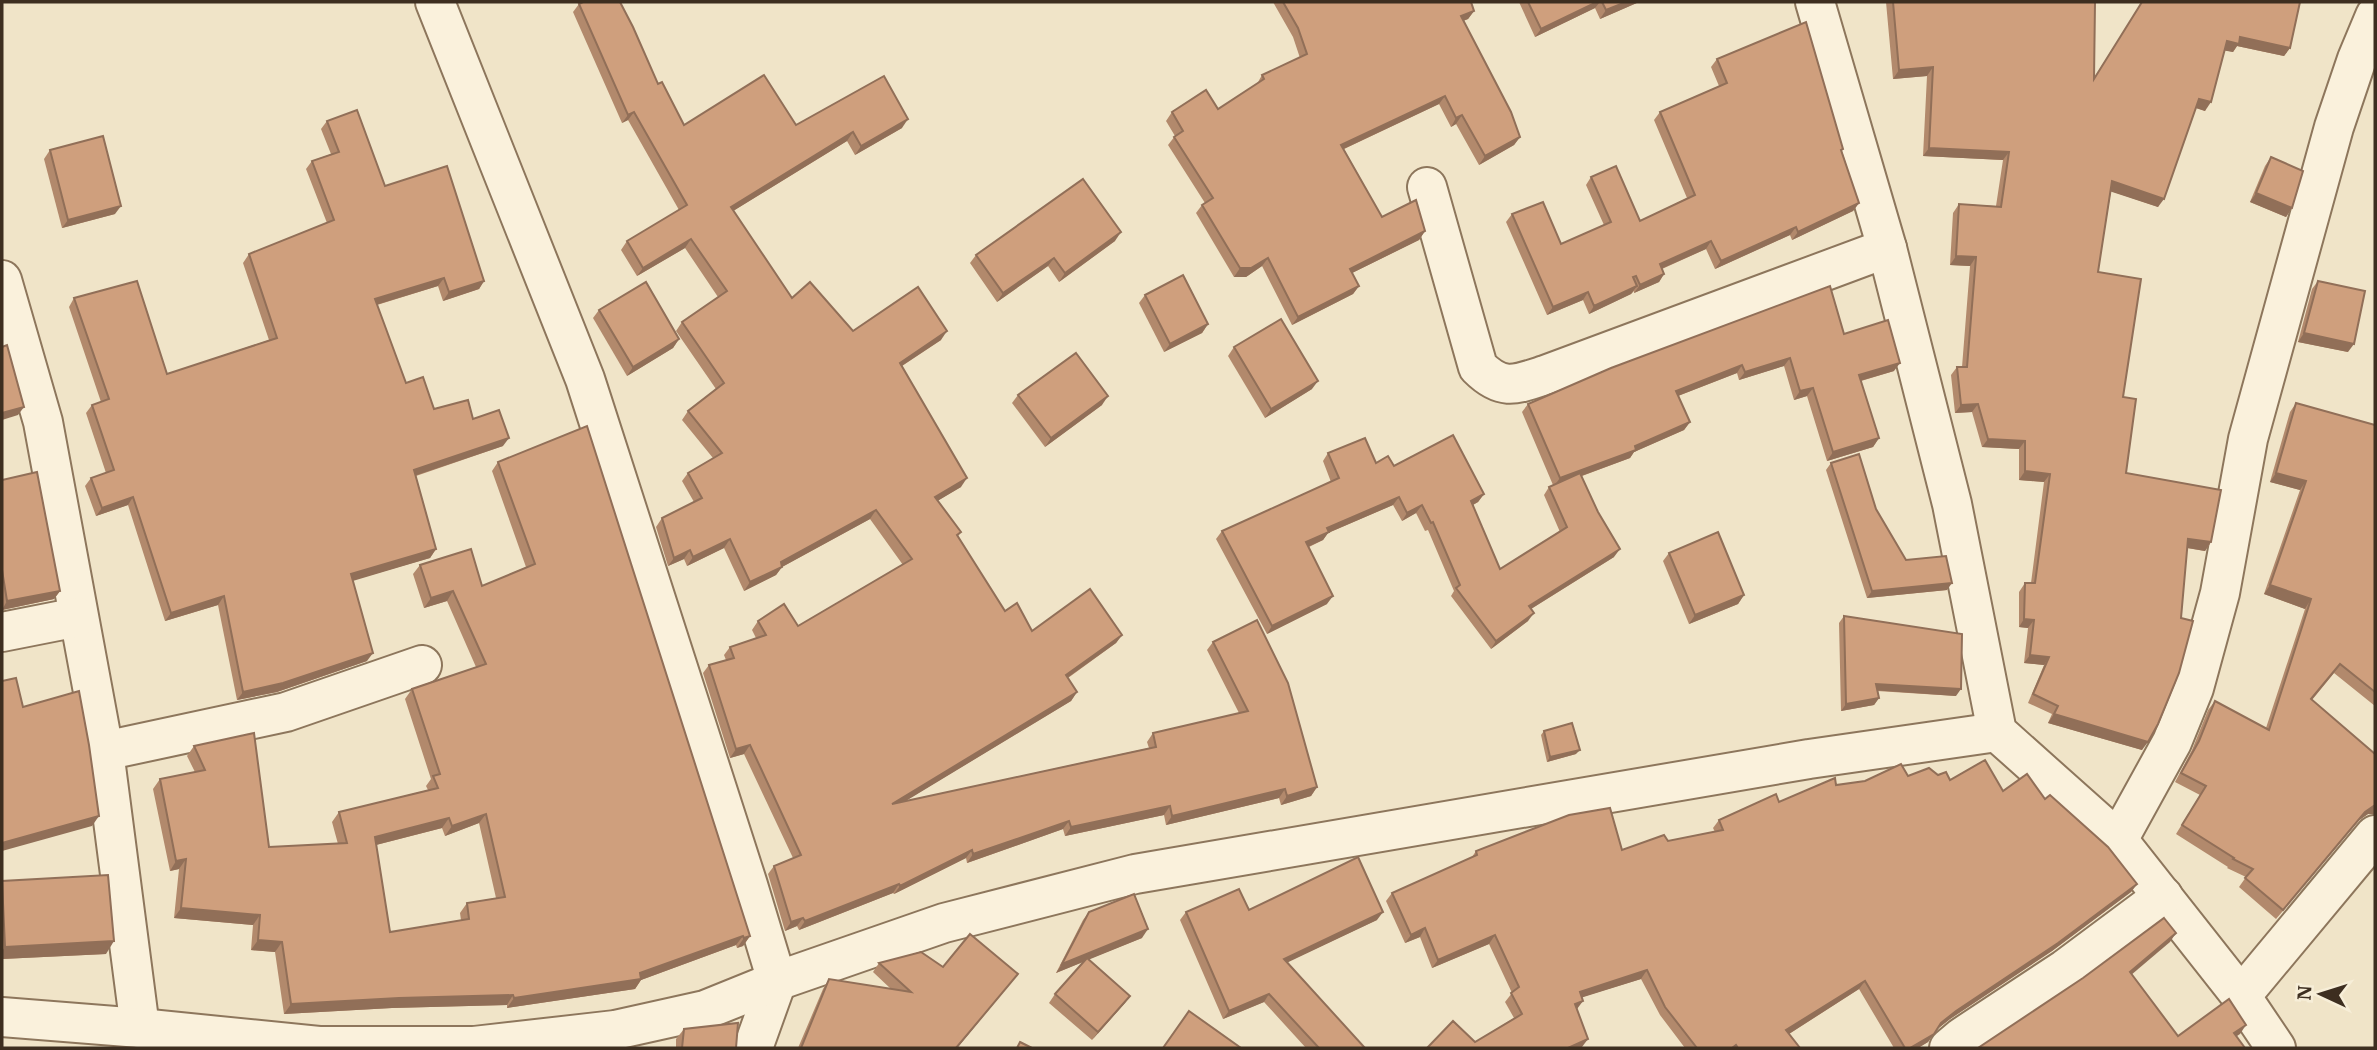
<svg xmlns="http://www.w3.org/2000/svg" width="2377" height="1050" font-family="'IBM Plex Serif',serif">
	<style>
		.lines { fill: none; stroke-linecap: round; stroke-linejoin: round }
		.minor-casing { stroke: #8d765c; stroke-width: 42 }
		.minor { stroke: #faf1dc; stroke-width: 38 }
		.wall { fill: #b2896c; fill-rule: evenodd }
		.shaded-wall { fill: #916f58 }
		.building { fill: #cf9f7d; stroke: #916f58; stroke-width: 2; fill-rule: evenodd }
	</style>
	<rect width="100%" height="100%" fill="#f0e4c8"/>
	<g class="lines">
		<defs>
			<g id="minor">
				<path d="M435 2 585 379 748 885 777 981 753 1048"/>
				<path d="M1815 2 1887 248 1952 504 1997 732 2118 840 2241 996 2276 1048"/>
				<path d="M1427 187 1478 367C1502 391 1515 385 1545 375L1887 248"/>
				<path d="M2 280 43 422 104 751 140 1028"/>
				<path d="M2 632 78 617"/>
				<path d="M104 751 286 712 422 665"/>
				<path d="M2118 840 2172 742 2194 688 2220 593 2248 439 2334 127 2357 59 2375 16"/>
				<path d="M2241 996 2375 835"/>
				<path d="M2 1017 140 1028 319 1046H474L615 1030 705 1010 777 981 944 923 1135 874 1809 759 1997 732"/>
				<path d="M1949 1048 1962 1037 2065 969 2163 896"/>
			</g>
		</defs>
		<!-- minor casing -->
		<use href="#minor" class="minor-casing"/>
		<!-- minor -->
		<use href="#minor" class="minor"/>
	</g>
	<!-- wall -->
	<g class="wall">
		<path d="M1273 2H1471L1474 11 1468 19 1463 21 1520 137 1514 145 1479 165 1456 124 1451 127 1439 104 1344 149 1382 217 1425 231 1419 240 1352 273 1359 286 1353 294 1292 325 1262 266 1246 277H1234L1196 213 1202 205 1205 203 1168 145 1175 136 1166 121 1172 112 1218 109 1257 84 1262 75 1300 58 1293 37Z"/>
		<path d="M1519 2H1639L1600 19 1595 8 1535 37Z"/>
		<path d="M1886 2H2095L2094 78 2142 2 2290 48 2284 56 2237 46 2233 52 2225 50 2205 111 2196 108 2158 207 2111 191 2098 272 2123 397 2126 473 2211 542 2205 551 2187 548 2142 750 2048 723 2052 714 2028 703 2044 665 2024 663 2028 628 2019 627V592L2025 583H2031L2044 482 2019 480V449L1982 447 1972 412 1955 413 1951 375 1957 367H1962L1970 266 1950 265 1953 213 1959 204 1996 206 2003 160 1923 156 1927 76 1893 79Z"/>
		<path d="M579 4 658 84 684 125H796L902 128 855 155 847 141 733 211 792 298 853 331 941 340 902 366 961 487 937 501 961 532 958 536 1005 611 1032 631 1122 635 1116 643 1068 678 1077 692 1071 701 905 801 1149 748 1147 742 1153 733 1239 713 1207 650 1213 642 1317 787 1311 796 1281 805 1279 798 1166 825 1164 815 1065 836 1063 829 967 863 966 858 894 894 893 893 799 930 797 926 785 931 768 874 774 866 793 858 744 754 730 758 703 673 709 665 726 660 724 655 730 647 756 638 752 630 758 621 798 626 903 565 870 519 782 567 776 575 744 591 724 548 687 566 684 559 668 566 656 527 662 518 694 502 682 481 688 473 713 458 682 420 688 411 716 389 676 331 682 322 718 297 685 248 637 276 621 250 627 241 679 210 628 120 622 123 573 12Z"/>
		<path d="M1717 59 1842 151 1859 203 1853 211 1792 240 1790 235 1715 269 1706 249 1662 269 1664 274 1659 282 1634 293V291L1631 294 1589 314 1583 300 1547 315 1506 222 1512 214 1561 244 1604 225 1586 185 1591 177 1640 221 1687 198 1654 120 1660 112 1719 86 1711 67Z"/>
		<path d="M327 121 385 186 484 281 479 289 443 301 438 286 377 305 406 383 434 409 473 419 503 446 416 476 436 549 430 558 353 580 367 661 277 692 237 700 218 605 165 621 128 505 96 516 85 486 91 478 106 473 86 413 92 405 101 402 69 307 74 298 167 374 269 340 243 263 249 254 327 223 306 169 312 161 331 154 321 129Z"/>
		<path d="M50 150 115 214 62 228 44 159Z"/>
		<path d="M2271 157 2292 208 2286 217 2250 202 2265 166Z"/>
		<path d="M1115 241 1059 282 1048 266 997 302 970 263 976 255Z"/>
		<path d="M2318 281 2348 352 2298 342 2312 289Z"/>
		<path d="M1145 295 1208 324 1202 333 1164 352 1139 303Z"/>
		<path d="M599 310 679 339 673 348 627 376 593 318Z"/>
		<path d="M1844 334 1894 371 1861 381 1879 438 1873 447 1827 461 1807 396 1794 400 1784 366 1739 380 1737 373 1678 396 1690 422 1684 430 1634 452 1630 458 1582 476 1614 557 1531 609 1528 621 1491 649 1451 596 1454 591 1428 530 1425 531 1416 513 1402 521 1393 505 1328 533 1323 540 1309 547 1327 604 1267 634 1216 539 1222 531 1331 482 1323 461 1328 453 1394 466 1484 494 1478 502 1473 505 1500 569 1560 532 1544 495 1549 487 1553 485 1522 412 1528 404Z"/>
		<path d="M1234 347 1312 389 1265 418 1228 356Z"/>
		<path d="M1018 395 1102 405 1045 447 1012 403Z"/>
		<path d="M2296 403 2375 425V706L2334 673 2312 700 2368 814 2358 821 2276 919 2239 887 2246 877 2227 868 2228 867 2176 834 2200 795 2175 782 2192 750 2208 710 2215 701 2266 728 2305 609 2264 594 2300 490 2270 482 2290 412Z"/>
		<path d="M498 462 750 936 743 946 737 948 736 945 641 980 635 989 507 1008V1005L392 1008 284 1014 275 952 251 950 253 925 174 918 179 869 170 871 153 789 160 779 195 772 187 756 194 746 269 847 338 844 332 822 339 812 428 790 426 786 431 779 405 699 412 689 476 667 447 601 424 608 413 574 420 565 482 586 526 567 492 471ZM479 823 496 898 467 903 460 913 461 920 390 932 376 845 442 828 445 836Z"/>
		<path d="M1831 463 1876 509 1906 560 1947 590 1867 598 1826 470Z"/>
		<path d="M2 480 60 591 54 599 2 610Z"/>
		<path d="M1669 553 1744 595 1738 604 1689 624 1663 561Z"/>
		<path d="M1844 616 1956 696 1877 691 1879 698 1874 705 1841 711 1839 623Z"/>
		<path d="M1544 731 1576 754 1547 762 1541 735Z"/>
		<path d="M1938 775 1950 780 2045 799 2137 884 2131 892 2052 951 1950 1019 1936 1030 1928 1042 1918 1048H1894L1859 989 1789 1034 1800 1048H1685L1660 1015 1641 979 1582 997 1577 1009 1582 1047 1580 1048H1427L1475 1042 1514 1018 1505 1002 1512 993 1489 944 1432 968 1420 937 1405 943 1386 901 1392 893 1472 857 1476 851 1622 850 1715 832 1713 828 1719 820 1836 785 1908 776Z"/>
		<path d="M2 881 106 954 2 959Z"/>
		<path d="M1249 910 1377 920 1287 962 1365 1048H1306L1264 1002 1223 1019 1180 920 1186 912Z"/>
		<path d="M1089 912 1142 938 1089 959 1130 996 1124 1004 1092 1040 1049 1003 1055 994 1085 961 1056 973 1083 920Z"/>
		<path d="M879 963 943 967 1018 974 957 1048H798L823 989 829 979 891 989 873 972Z"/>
		<path d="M684 1029 736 1048H676V1039Z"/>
	</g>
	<!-- shaded-wall -->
	<g class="shaded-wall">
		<path d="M1597 2H1600L1595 8 1535 37 1541 29Z"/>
		<path d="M1626 2H1639L1600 19 1606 10Z"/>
		<path d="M1474 11 1468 19 1455 24 1461 16Z"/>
		<path d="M2240 37 2290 48 2284 56 2237 46 2233 52 2221 50 2227 41Z"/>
		<path d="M1933 67 1927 76 1893 79 1899 70Z"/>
		<path d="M1445 96 1439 104 1335 153 1341 145Z"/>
		<path d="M2199 99 2211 102 2205 111 2193 107Z"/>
		<path d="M634 112 628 120 622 123 628 115Z"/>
		<path d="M1462 115 1456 124 1451 127 1456 118Z"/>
		<path d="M908 119 902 128 855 155 861 146Z"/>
		<path d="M853 132 847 141 725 216 731 207Z"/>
		<path d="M1520 137 1514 145 1479 165 1485 156Z"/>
		<path d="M1929 148 2009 152 2003 160 1923 156Z"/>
		<path d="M2112 181 2164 199 2158 207 2106 190Z"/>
		<path d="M2256 193 2292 208 2286 217 2250 202Z"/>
		<path d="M1859 203 1853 211 1792 240 1798 232Z"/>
		<path d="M121 206 115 214 62 228 68 220Z"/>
		<path d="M1796 227 1790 235 1715 269 1721 261Z"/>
		<path d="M1425 231 1419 240 1344 277 1350 269Z"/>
		<path d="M1121 232 1115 241 1059 282 1065 273Z"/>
		<path d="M691 239 685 248 637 276 643 268Z"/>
		<path d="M1711 241 1706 249 1654 272 1660 264Z"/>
		<path d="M1956 256 1976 257 1970 266 1950 265Z"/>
		<path d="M1054 258 1048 266 997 302 1003 293Z"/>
		<path d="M1268 258 1262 266 1246 277H1234L1240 268Z"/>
		<path d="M1664 274 1659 282 1634 293 1640 285Z"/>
		<path d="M444 278 438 286 369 307 375 299Z"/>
		<path d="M484 281 479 289 443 301 449 292Z"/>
		<path d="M1359 286 1353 294 1292 325 1298 317Z"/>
		<path d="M1637 286 1631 294 1589 314 1594 306Z"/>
		<path d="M1588 292 1583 300 1547 315 1553 307Z"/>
		<path d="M1208 324 1202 333 1164 352 1170 344Z"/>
		<path d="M947 331 941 340 894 371 900 363Z"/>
		<path d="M2304 333 2354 344 2348 352 2298 342Z"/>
		<path d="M679 339 673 348 627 376 633 367Z"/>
		<path d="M1790 358 1784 366 1739 380 1745 372Z"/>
		<path d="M1900 363 1894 371 1853 383 1859 375Z"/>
		<path d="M1742 365 1737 373 1670 399 1676 391Z"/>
		<path d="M1318 381 1312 389 1265 418 1271 409Z"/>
		<path d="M1813 388 1807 396 1794 400 1800 391Z"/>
		<path d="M1108 396 1102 405 1045 447 1051 438Z"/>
		<path d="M1978 404 1972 412 1955 413 1961 405Z"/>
		<path d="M24 407 18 415 2 420V413Z"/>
		<path d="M1690 422 1684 430 1634 452 1630 458 1554 486 1560 478Z"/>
		<path d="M509 438 503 446 408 478 414 470Z"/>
		<path d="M1879 438 1873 447 1827 461 1833 452Z"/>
		<path d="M1988 439 2025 441 2019 449 1982 447Z"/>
		<path d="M2025 471 2050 474 2044 482 2019 480Z"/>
		<path d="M2276 473 2306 481 2300 490 2270 482Z"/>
		<path d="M967 478 961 487 929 506 935 497Z"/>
		<path d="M1484 494 1478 502 1465 509 1471 501Z"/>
		<path d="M133 497 128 505 96 516 102 508Z"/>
		<path d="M1399 497 1393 505 1328 533 1323 540 1301 550 1306 542 1327 528Z"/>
		<path d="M1422 505 1416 513 1402 521 1407 513Z"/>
		<path d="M876 510 870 519 782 567 776 575 744 591 750 582 781 562Z"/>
		<path d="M730 539 724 548 687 566 693 557Z"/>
		<path d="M2188 539 2211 542 2205 551 2182 547Z"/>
		<path d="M436 549 430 558 346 583 351 574Z"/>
		<path d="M1620 549 1614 557 1523 614 1529 606Z"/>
		<path d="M690 550 684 559 668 566 674 558Z"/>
		<path d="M1952 583 1947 590 1867 598 1872 591Z"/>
		<path d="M2270 585 2311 599 2305 609 2264 594Z"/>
		<path d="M60 591 54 599 2 610 7 601Z"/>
		<path d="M453 591 447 601 424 608 431 598Z"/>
		<path d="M1744 595 1738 604 1689 624 1695 615Z"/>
		<path d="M224 596 218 605 165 621 171 613Z"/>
		<path d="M1333 596 1327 604 1267 634 1272 626Z"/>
		<path d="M1534 613 1528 621 1491 649 1496 641Z"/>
		<path d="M2024 619 2034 620 2028 628 2019 627Z"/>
		<path d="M1122 635 1116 643 1060 683 1066 675Z"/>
		<path d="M373 653 367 661 277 692 237 700 243 692Z"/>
		<path d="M2030 655 2049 657 2044 665 2024 663Z"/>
		<path d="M1876 684 1961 689 1956 696 1871 690Z"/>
		<path d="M1077 692 1071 701 886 813 892 804Z"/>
		<path d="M1879 698 1874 705 1841 711 1846 704Z"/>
		<path d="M2054 714 2148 742 2142 750 2048 723Z"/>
		<path d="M750 745 744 754 730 758 736 749Z"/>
		<path d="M1580 750 1576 754 1547 762 1550 757Z"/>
		<path d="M1317 787 1311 796 1281 805 1287 796Z"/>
		<path d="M1285 789 1279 798 1166 825 1172 816Z"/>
		<path d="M2375 805V814H2368L2358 821 2276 919 2365 812Z"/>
		<path d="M1170 806 1164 815 1065 836 1071 827Z"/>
		<path d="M486 814 479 823 445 836 452 826Z"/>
		<path d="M99 816 92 826 2 851V843Z"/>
		<path d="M449 818 442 828 368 847 375 837Z"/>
		<path d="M1069 821 1063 829 967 863 973 854Z"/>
		<path d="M972 850 966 858 894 894 900 886Z"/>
		<path d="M186 859 179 869 170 871 176 861Z"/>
		<path d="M899 884 893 893 799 930 805 921Z"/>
		<path d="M2137 884 2131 892 2052 951 1950 1019 1935 1031 1941 1023 1956 1011Z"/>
		<path d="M181 908 260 915 253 925 174 918Z"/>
		<path d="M1383 912 1377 920 1278 967 1284 959Z"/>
		<path d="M803 918 797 926 785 931 791 922Z"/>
		<path d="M1425 928 1420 937 1405 943 1411 935Z"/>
		<path d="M1148 929 1142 938 1056 973 1062 964Z"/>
		<path d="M2176 933 2170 942 2124 981 2130 972Z"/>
		<path d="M1495 935 1489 944 1432 968 1438 960Z"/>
		<path d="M743 936 736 945 641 980 635 989 507 1008 514 998 640 973Z"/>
		<path d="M750 936 743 946 737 948 744 938Z"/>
		<path d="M258 940 282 942 275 952 251 950Z"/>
		<path d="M114 941 106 954 2 959V951L5 947Z"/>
		<path d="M1647 970 1641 979 1574 1000 1580 992Z"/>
		<path d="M1018 974 957 1048H956Z"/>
		<path d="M1865 981 1859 989 1781 1039 1786 1030Z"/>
		<path d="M1269 994 1264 1002 1223 1019 1229 1011Z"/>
		<path d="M513 995 507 1005 392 1008 284 1014 291 1004 399 998Z"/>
		<path d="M1130 996 1124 1004 1092 1040 1098 1032Z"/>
		<path d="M1583 1001 1577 1009 1575 1004Z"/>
		<path d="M2246 1025 2240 1034 2228 1042 2234 1033Z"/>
		<path d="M1934 1034 1928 1042 1918 1048H1910Z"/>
		<path d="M1588 1039 1582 1047 1580 1048H1568Z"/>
	</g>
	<!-- building -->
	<g class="building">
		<path d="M583 2H620L633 27 658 84 662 82 684 125 764 75 796 125 884 76 908 119 861 146 853 132 731 207 792 298 810 282 853 331 918 287 947 331 900 363 967 478 935 497 961 532 957 535 1005 611 1017 603 1032 631 1090 589 1122 635 1066 675 1077 692 892 804 1156 747 1153 733 1248 711 1213 642 1257 620 1288 683 1317 787 1287 796 1285 789 1172 816 1170 806 1071 827 1069 821 973 854 972 850 900 886 899 884 805 921 803 918 791 922 774 866 801 855 750 745 736 749 709 665 734 658 730 647 766 635 758 621 784 604 798 626 912 559 876 510 781 562 782 567 750 582 730 539 693 557 690 550 674 558 662 518 702 498 688 473 722 453 688 411 724 383 682 322 727 291 691 239 643 268 627 241 687 205 634 112 628 115 579 4Z"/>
		<path d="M1283 2H1471L1474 11 1461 16 1511 112 1520 137 1485 156 1462 115 1456 118 1445 96 1341 145 1382 217 1416 200 1425 231 1350 269 1359 286 1298 317 1268 258 1251 268H1240L1202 205 1213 198 1174 137 1183 131 1172 112 1206 90 1218 109 1264 79 1262 75 1307 54 1298 28Z"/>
		<path d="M1528 2H1597L1541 29Z"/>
		<path d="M1602 2H1626L1606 10Z"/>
		<path d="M1893 2H2095L2094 79 2142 2H2300L2290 48 2240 37 2239 44 2227 41 2211 102 2199 99 2164 199 2112 181 2098 272 2141 279 2123 397 2136 399 2126 473 2221 490 2211 542 2188 539 2181 618 2193 621 2179 673 2158 724 2148 742 2054 714 2058 706 2033 694 2049 657 2030 655 2034 620 2024 619 2025 583H2035L2050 474 2025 471V441L1988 439 1978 404 1961 405 1957 367H1967L1976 257 1956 256 1959 204 2001 207 2009 152 1929 148 1933 67 1899 70Z"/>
		<path d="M1806 22 1843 149 1841 150 1859 203 1798 232 1796 227 1721 261 1711 241 1660 264 1664 274 1640 285 1636 276 1633 277 1637 286 1594 306 1588 292 1553 307 1512 214 1543 202 1561 244 1611 222 1591 177 1616 166 1640 221 1695 195 1660 112 1727 83 1717 59Z"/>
		<path d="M357 110 385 186 447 166 484 281 449 292 444 278 375 299 406 383 423 377 434 409 468 400 473 419 499 410 509 438 414 470 436 549 351 574 373 653 283 683 243 692 224 596 171 613 133 497 102 508 91 478 114 470 92 405 109 399 74 298 137 281 167 374 277 338 249 254 334 220 312 161 339 152 327 121Z"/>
		<path d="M103 136 121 206 68 220 50 150Z"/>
		<path d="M2271 157 2303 171 2292 208 2256 193Z"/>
		<path d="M1083 179 1121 232 1065 273 1054 258 1003 293 976 255Z"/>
		<path d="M1183 275 1208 324 1170 344 1145 295Z"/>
		<path d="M2318 281 2365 291 2354 344 2304 333Z"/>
		<path d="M646 282 679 339 633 367 599 310Z"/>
		<path d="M1830 286 1844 334 1888 320 1900 363 1859 375 1879 438 1833 452 1813 388 1800 391 1790 358 1745 372 1742 365 1676 391 1690 422 1635 446 1636 450 1560 478 1528 404 1611 368Z"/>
		<path d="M1281 319 1318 381 1271 409 1234 347Z"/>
		<path d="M7 345 24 407 2 413V347Z"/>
		<path d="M1076 353 1108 396 1051 438 1018 395Z"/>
		<path d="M2296 403 2375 425V692L2340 664 2311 699 2375 754V805L2365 812 2283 910 2245 878 2253 869 2233 859 2234 858 2182 825 2206 786 2181 773 2199 741 2215 701 2269 730 2311 599 2270 585 2306 481 2276 473Z"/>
		<path d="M587 426 750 936 744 938 743 936 640 973 641 979 514 998 513 995 399 998 291 1004 282 942 258 940 260 915 181 908 186 859 176 861 160 779 205 770 194 746 254 733 269 847 347 843 339 812 438 788 433 776 440 774 412 689 486 664 453 591 431 598 420 565 471 549 482 586 535 564 498 462ZM486 814 505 897 467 903 469 919 390 932 375 837 449 818 452 826Z"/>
		<path d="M1453 435 1484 494 1471 501 1500 569 1567 527 1549 487 1580 473 1598 512 1620 549 1529 606 1534 613 1496 641 1456 588 1460 585 1433 522 1431 523 1422 505 1407 513 1399 497 1327 528 1329 532 1306 542 1333 596 1272 626 1222 531 1339 478 1328 453 1365 438 1376 463 1388 456 1394 466Z"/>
		<path d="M1859 454 1876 509 1906 560 1946 556 1952 583 1872 591 1831 463Z"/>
		<path d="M37 472 60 591 7 601 2 570V480Z"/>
		<path d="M1718 532 1744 595 1695 615 1669 553Z"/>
		<path d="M1844 616 1962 634 1961 689 1876 684 1879 698 1846 704Z"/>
		<path d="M16 678 23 707 79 691 89 745 99 816 2 843V681Z"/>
		<path d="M1572 723 1580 750 1550 757 1544 731Z"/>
		<path d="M1985 760 2003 791 2027 774 2045 799 2050 795 2108 847 2137 884 2058 943 1956 1011 1941 1023 1934 1034 1910 1048H1905L1865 981 1786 1030 1800 1048H1738L1736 1045 1732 1048H1697L1665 1007 1647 970 1580 992 1583 1001 1575 1004 1588 1039 1568 1048H1427L1453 1021 1475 1042 1522 1014 1511 993 1519 987 1495 935 1438 960 1425 928 1411 935 1392 893 1477 855 1476 851 1569 815 1610 808 1622 850 1664 835 1668 841 1723 830 1719 820 1776 794 1779 802 1835 778 1836 785 1865 781 1901 764 1908 776 1929 768 1938 775 1946 772 1950 780Z"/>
		<path d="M1358 857 1383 912 1284 959 1365 1048H1319L1269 994 1229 1011 1186 912 1239 889 1249 910Z"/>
		<path d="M108 875 114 941 5 947 2 881Z"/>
		<path d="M1134 894 1148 929 1062 964 1089 912Z"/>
		<path d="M2164 918 2176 933 2130 972 2178 1036 2229 999 2246 1025 2234 1033 2245 1048H1978L2083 978Z"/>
		<path d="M970 934 1018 974 956 1048H801L829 979 911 992 879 963 921 952 943 967Z"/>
		<path d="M1087 958 1130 996 1098 1032 1055 994Z"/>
		<path d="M1189 1011 1241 1048H1163Z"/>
		<path d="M738 1023 736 1048H682L684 1029Z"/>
		<path d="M1020 1042 1032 1048H1017Z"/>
	</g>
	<!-- border -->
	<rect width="2377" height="1050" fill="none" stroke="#3d2e20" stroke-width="7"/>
	<!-- north arrow -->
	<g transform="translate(2321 994) rotate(274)" stroke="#f7eed8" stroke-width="5" paint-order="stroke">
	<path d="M0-5L12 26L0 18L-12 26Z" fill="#3d2e20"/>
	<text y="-10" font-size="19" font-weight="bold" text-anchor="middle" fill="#3d2e20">N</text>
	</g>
</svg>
